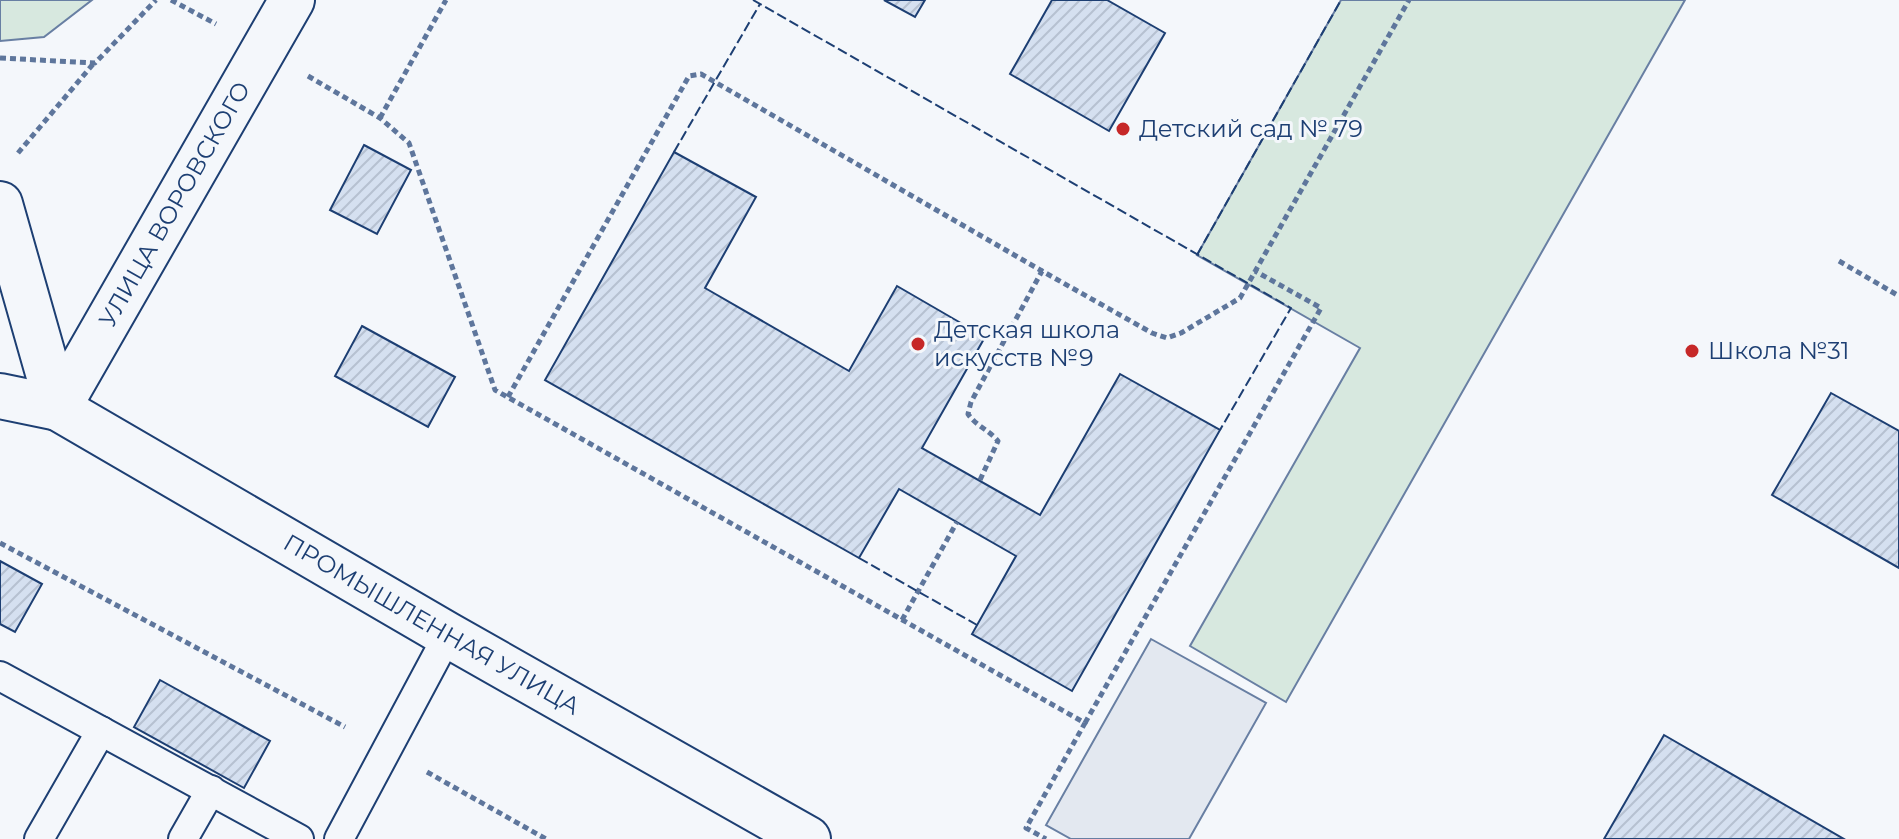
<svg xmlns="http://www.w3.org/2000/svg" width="1899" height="839" font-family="Montserrat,sans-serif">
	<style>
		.green { fill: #d7e8df; stroke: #687fa3; stroke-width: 2 }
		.parking { fill: #e3e8f0; stroke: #687fa3; stroke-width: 2 }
		.building { fill: url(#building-hatch); stroke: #1d3f73; stroke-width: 2 }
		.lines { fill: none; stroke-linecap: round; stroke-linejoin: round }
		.lane-casing { stroke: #1d3f73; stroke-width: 32 }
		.secondary-casing { stroke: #1d3f73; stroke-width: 48 }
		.primary-casing { stroke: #1d3f73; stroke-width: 48 }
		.path { stroke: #5e769c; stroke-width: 5; stroke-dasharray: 6 4; stroke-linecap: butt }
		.lane { stroke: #f4f7fb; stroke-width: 28 }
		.secondary { stroke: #f4f7fb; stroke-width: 44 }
		.primary { stroke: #f4f7fb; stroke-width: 44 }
		.fence { stroke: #1d3f73; stroke-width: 2; stroke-dasharray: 10 4; stroke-linecap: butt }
		.poi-dot { fill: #c62828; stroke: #f4f7fb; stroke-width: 3 }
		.labels { text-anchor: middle; stroke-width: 6; stroke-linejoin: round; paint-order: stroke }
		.poi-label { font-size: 24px; fill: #1d3f73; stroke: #f4f7fb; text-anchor: start }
		.street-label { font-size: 24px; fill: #1d3f73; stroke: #f4f7fb }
	</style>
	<defs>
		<pattern id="building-hatch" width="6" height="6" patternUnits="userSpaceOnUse" patternTransform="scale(2)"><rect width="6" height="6" fill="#d5e0f0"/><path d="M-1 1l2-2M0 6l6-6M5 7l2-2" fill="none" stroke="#b6c1d1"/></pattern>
	</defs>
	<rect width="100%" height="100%" fill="#f4f7fb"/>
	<!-- green -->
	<g class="green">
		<path d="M0 0H92L44 37 0 41Z"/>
		<path d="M1341 0H1685L1286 702 1190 646 1360 348 1197 255Z"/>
	</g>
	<!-- parking -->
	<path class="parking" d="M1151 639 1266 703 1189 839H1071L1046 825Z"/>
	<!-- building -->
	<g class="building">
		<path d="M884 0H925L915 17Z"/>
		<path d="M1052 0H1107L1165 33 1109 131 1010 74Z"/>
		<path d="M364 145 411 170 377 234 330 210Z"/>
		<path d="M674 152 756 197 705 288 849 371 897 286 985 337 922 448 1040 515 1120 374 1220 430 1072 691 972 634 1016 556 899 489 859 558 545 380Z"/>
		<path d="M362 326 455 377 428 427 335 376Z"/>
		<path d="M1831 393 1899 431V568L1772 495Z"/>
		<path d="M0 561 42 584 15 632 0 624Z"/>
		<path d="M160 680 270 741 244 788 134 727Z"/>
		<path d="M1664 735 1844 839H1604Z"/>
	</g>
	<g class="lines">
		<defs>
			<g id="lane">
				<path d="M0 676 299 839"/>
				<path d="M39 839 101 731"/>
				<path d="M183 839 211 790"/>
				<path d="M339 839 448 635"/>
			</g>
			<g id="secondary">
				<path id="s1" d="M0 396 58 408 292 0"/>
			</g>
			<g id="primary">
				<path id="s2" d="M0 204 58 408 448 635 808 839"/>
			</g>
		</defs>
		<!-- lane casing -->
		<use href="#lane" class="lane-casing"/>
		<!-- secondary casing -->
		<use href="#secondary" class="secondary-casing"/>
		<!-- primary casing -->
		<use href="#primary" class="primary-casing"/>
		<!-- path -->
		<g class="path">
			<path d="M171 0 216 24"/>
			<path d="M0 58 95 63 156 0"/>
			<path d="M308 76 380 118 409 143 495 390 1085 723 1026 828 1046 839"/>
			<path d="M380 118 446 0"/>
			<path d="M18 153 94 63"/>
			<path d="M1839 261 1899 296"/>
			<path d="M508 397 689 76 701 74 1042 271"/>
			<path d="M980 480 998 441C989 430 976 426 968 414L971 402 1042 271 1152 333 1167 338 1181 333 1240 298 1409 0"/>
			<path d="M0 543 345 727"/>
			<path d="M902 620 957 522"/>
			<path d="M1085 723 1321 308 1255 271"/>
			<path d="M427 772 546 839"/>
		</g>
		<!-- lane -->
		<use href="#lane" class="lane"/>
		<!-- secondary -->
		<use href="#secondary" class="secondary"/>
		<!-- primary -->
		<use href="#primary" class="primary"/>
		<!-- fence -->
		<g class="fence">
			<path d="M753 0 1291 308 1220 430"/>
			<path d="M674 152 760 4"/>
			<path d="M1197 255 1341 0"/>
			<path d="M859 558 977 625"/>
		</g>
	</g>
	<!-- markers -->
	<g class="poi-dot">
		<circle cx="1123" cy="129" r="8"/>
		<circle cx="918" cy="344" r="8"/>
		<circle cx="1692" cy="351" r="8"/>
	</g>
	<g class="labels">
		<!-- poi labels -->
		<g class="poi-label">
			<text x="1139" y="137">Детский сад № 79</text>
			<text x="934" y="338">Детская школа<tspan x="934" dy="28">искусств №9</tspan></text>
			<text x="1708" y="359">Школа №31</text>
		</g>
		<!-- street labels -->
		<g class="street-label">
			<text dy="8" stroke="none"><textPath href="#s1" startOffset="294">УЛИЦА ВОРОВСКОГО</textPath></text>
			<text dy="8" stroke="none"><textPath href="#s2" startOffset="644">ПРОМЫШЛЕННАЯ УЛИЦА</textPath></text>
		</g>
	</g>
</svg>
